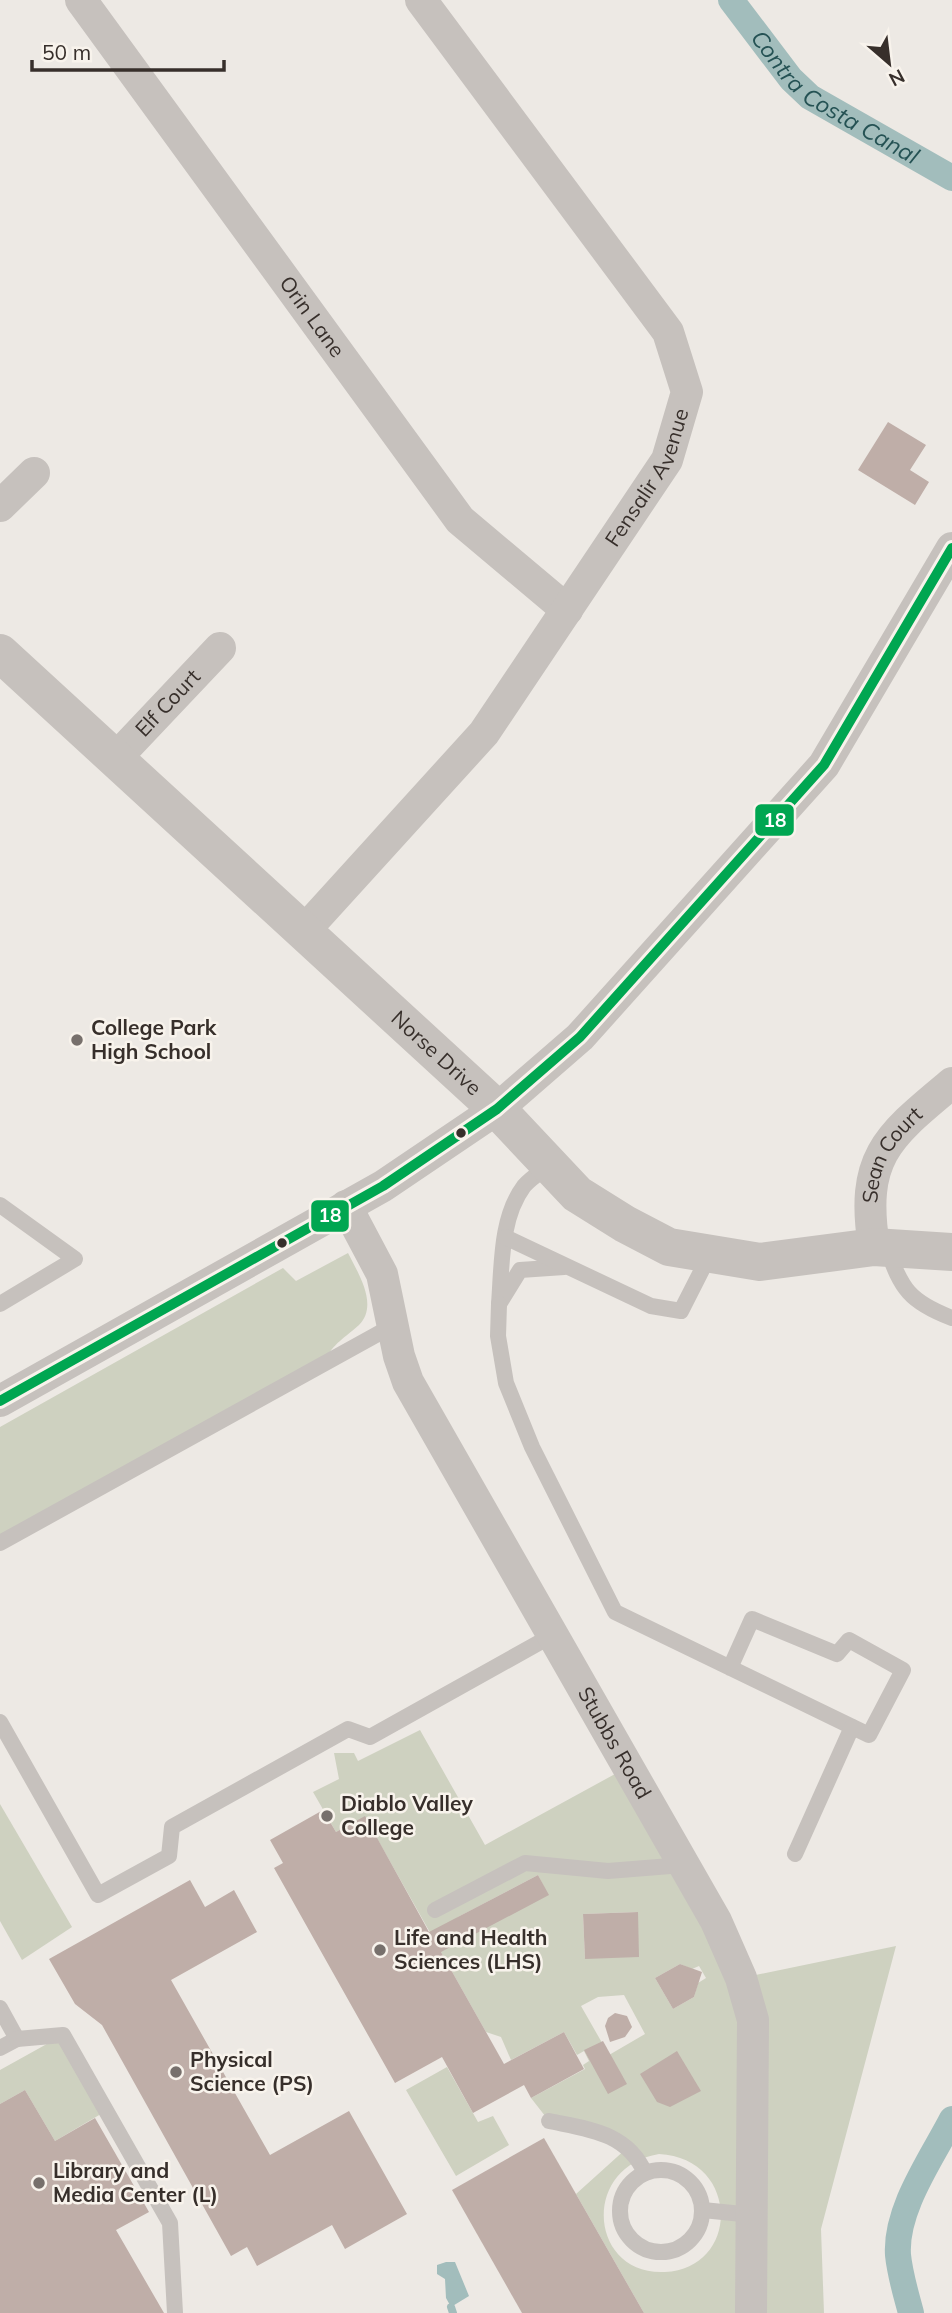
<svg xmlns="http://www.w3.org/2000/svg" width="952" height="2313" font-family="Mulish,sans-serif">
	<style>
		.green { fill: #ced1c0; fill-rule: evenodd }
		.water { fill: #a2bdbc }
		.lines { fill: none; stroke-linecap: round; stroke-linejoin: round }
		.stream { stroke: #a2bdbc; stroke-width: 8 }
		.canal { stroke: #a2bdbc; stroke-width: 26 }
		.building { fill: #bfaea8 }
		.service { stroke: #c6c1bd; stroke-width: 16 }
		.minor { stroke: #c6c1bd; stroke-width: 32 }
		.tertiary { stroke: #c6c1bd; stroke-width: 38 }
		.bus-1-casing { stroke: #f8f3ec; stroke-width: 16 }
		.bus-1 { stroke: #00a651; stroke-width: 10 }
		.poi-dot { fill: #77706c; stroke: #f8f3ec; stroke-width: 2.5 }
		.bus-dot { fill: #372f2b; stroke: #f8f3ec; stroke-width: 2.5 }
		.labels { text-anchor: middle; stroke-width: 5; stroke-linejoin: round; paint-order: stroke }
		.street-label { font-size: 21px; fill: #372f2b; stroke: #f8f3ec }
		.poi-label { font-size: 21px; font-weight: bold; fill: #372f2b; stroke: #f8f3ec; text-anchor: start }
		.water-label { font-size: 23px; font-style: italic; fill: #255254; stroke: #f8f3ec }
		.line-badge { stroke: #f8f3ec; stroke-width: 2.5 }
		.badge-label { font-size: 19px; text-anchor: middle; font-weight: bold; fill: #fff }
	</style>
	<rect width="100%" height="100%" fill="#ede9e4"/>
	<!-- green -->
	<g class="green">
		<path d="M348 1253C358 1273 379 1305 359 1325 345 1338 333 1343 325 1361L0 1543V1427L283 1268 296 1281Z"/>
		<path d="M420 1730 485 1845 626 1768 741 1978 896 1946 821 2229 824 2313H644L576 2194 627 2148 549 2121 531 2098 585 2069 583 2065 589 2061 584 2051 577 2055 564 2032 511 2060 501 2037 486 2032 365 1817 336 1832 313 1792 339 1779 334 1753H354L358 1761ZM538 1875 548 1895 457 1918 458 1917ZM637 1912H638L585 1959 583 1914ZM680 1964 692 1969 699 1966 706 1978 698 1983 694 1997 673 2009 655 1978ZM624 1995 645 2034 609 2055 581 2006 598 1997ZM659 2154C740 2158 741 2268 665 2272 589 2276 580 2167 659 2154Z"/>
		<path d="M0 1804 72 1927 22 1960 0 1921Z"/>
		<path d="M63 2035 106 2111 55 2141 25 2090 0 2104V2070Z"/>
		<path d="M447 2067 478 2122 493 2116 509 2145 456 2176 406 2090Z"/>
	</g>
	<!-- water -->
	<path class="water" d="M446 2262H455L469 2296 451 2307 446 2298 445 2279 437 2274V2265Z"/>
	<g class="lines">
		<!-- stream -->
		<path class="stream" d="M451 2307 453 2313"/>
		<!-- canal -->
		<g class="canal">
			<path id="s1" d="M731 0 791 79 810 97 952 178"/>
			<path d="M911 2313C906 2294 900 2275 898 2255 895 2209 932 2158 952 2119"/>
		</g>
	</g>
	<!-- building -->
	<g class="building">
		<path d="M888 422 926 445 910 470 929 482 915 505 858 470Z"/>
		<path d="M323 1810 336 1832 365 1816 429 1932 538 1875 549 1895 441 1952 504 2064 564 2032 584 2069 531 2098 524 2085 473 2113 442 2057 395 2083 274 1868 283 1863 270 1840Z"/>
		<path d="M190 1880 205 1907 234 1890 257 1932 171 1980 270 2155 349 2111 407 2214 345 2249 332 2225 257 2266 247 2247 231 2256 102 2025 75 2004 49 1959Z"/>
		<path d="M638 1912 639 1957 585 1959 583 1914Z"/>
		<path d="M680 1964 702 1972 694 1997 673 2009 655 1978Z"/>
		<path d="M615 2013 627 2016 632 2027 625 2037 610 2042 605 2026 608 2018Z"/>
		<path d="M603 2041 627 2084 608 2094 584 2050Z"/>
		<path d="M677 2051 701 2091 670 2107 657 2102 640 2074Z"/>
		<path d="M25 2090 55 2141 95 2118 149 2212 116 2230 164 2313H0V2104Z"/>
		<path d="M544 2138 644 2313H522L452 2190Z"/>
	</g>
	<g class="lines">
		<!-- service -->
		<g class="service">
			<path d="M550 1165C542 1171 531 1178 524 1186 500 1218 502 1266 499 1304L520 1270 564 1267"/>
			<path d="M0 1205 75 1259 0 1304"/>
			<path d="M505 1237 651 1306 681 1311 710 1254"/>
			<path d="M887 1248C901 1289 910 1302 952 1318"/>
			<path d="M499 1304 498 1336 506 1383 532 1447 615 1612 869 1735 903 1670 849 1640 837 1654 752 1619 730 1668"/>
			<path d="M0 1543 394 1325"/>
			<path d="M0 1722 98 1895 169 1856 172 1827 348 1729 370 1737 551 1636"/>
			<path d="M795 1854 852 1727"/>
			<path d="M435 1910 525 1863 608 1871 683 1865"/>
			<path d="M0 2008 17 2039 0 2048"/>
			<path d="M17 2039 63 2035 170 2223 175 2313"/>
			<path d="M549 2121C587 2129 627 2132 645 2173"/>
			<circle cx="661" cy="2211" r="41"/>
			<path d="M703 2210 752 2215"/>
		</g>
		<!-- minor -->
		<g class="minor">
			<path id="s2" d="M81 0 460 520 567 610"/>
			<path d="M0 506 34 473"/>
			<path id="s3" d="M115 759 220 648"/>
			<path id="s4" d="M304 931 484 733 667 460 687 392 668 332 421 0"/>
			<path id="s5" d="M346 1206 382 1274 399 1356 408 1382 716 1921 741 1978 753 2020 751 2313"/>
			<path id="s6" d="M874 1247C860 1157 887 1137 952 1083"/>
			<path d="M0 1401 383 1186 497 1109 580 1037 824 765 952 548"/>
		</g>
		<!-- tertiary -->
		<path class="tertiary" id="s7" d="M0 653 497 1109 577 1194 625 1224 669 1247 760 1262 874 1247 952 1252"/>
		<defs>
			<path id="bus-1" d="M0 1401 383 1186 497 1109 580 1037 824 765 952 548"/>
		</defs>
		<!-- bus-1 casing -->
		<use href="#bus-1" class="bus-1-casing"/>
		<!-- bus-1 -->
		<use href="#bus-1" class="bus-1"/>
	</g>
	<!-- markers -->
	<g class="poi-dot">
		<circle cx="77" cy="1040" r="7"/>
		<circle cx="327" cy="1816" r="7"/>
		<circle cx="380" cy="1950" r="7"/>
		<circle cx="176" cy="2072" r="7"/>
		<circle cx="39" cy="2183" r="7"/>
	</g>
	<g class="bus-dot">
		<circle cx="461" cy="1133" r="6"/>
		<circle cx="282" cy="1243" r="6"/>
	</g>
	<g class="labels">
		<!-- street labels -->
		<g class="street-label">
			<text dy="7" stroke="none"><textPath href="#s2" startOffset="392">Orin Lane</textPath></text>
			<text dy="7" stroke="none"><textPath href="#s4" startOffset="572">Fensalir Avenue</textPath></text>
			<text dy="7" stroke="none"><textPath href="#s3" startOffset="77">Elf Court</textPath></text>
			<text dy="7" stroke="none"><textPath href="#s7" startOffset="592">Norse Drive</textPath></text>
			<text dy="7" stroke="none"><textPath href="#s6" startOffset="98">Sean Court</textPath></text>
			<text dy="7" stroke="none"><textPath href="#s5" startOffset="604">Stubbs Road</textPath></text>
		</g>
		<!-- poi labels -->
		<g class="poi-label">
			<text x="91" y="1035">College Park<tspan x="91" dy="24">High School</tspan></text>
			<text x="341" y="1811">Diablo Valley<tspan x="341" dy="24">College</tspan></text>
			<text x="394" y="1945">Life and Health<tspan x="394" dy="24">Sciences (LHS)</tspan></text>
			<text x="190" y="2067">Physical<tspan x="190" dy="24">Science (PS)</tspan></text>
			<text x="53" y="2178">Library and<tspan x="53" dy="24">Media Center (L)</tspan></text>
		</g>
		<!-- water labels -->
		<g class="water-label">
			<text dy="8" stroke="none"><textPath href="#s1" startOffset="145">Contra Costa Canal</textPath></text>
		</g>
	</g>
	<g class="line-badge">
		<rect x="754" y="803" width="41" height="34" rx="7" fill="#00a651"/>
		<rect x="310" y="1199" width="40" height="34" rx="7" fill="#00a651"/>
	</g>
	<g class="badge-label">
		<text x="775" y="827">18</text>
		<text x="330" y="1222">18</text>
	</g>
	<!-- north arrow -->
	<g transform="translate(889 63) rotate(152)" stroke="#f8f3ec" stroke-width="5" paint-order="stroke">
	<path d="M0-5L12 26L0 18L-12 26Z" fill="#372f2b"/>
	<text y="-10" font-size="19" font-weight="bold" text-anchor="middle" fill="#372f2b">N</text>
	</g>
	<!-- scale -->
	<path d="M32 60v10h192v-10" fill="none" stroke="#372f2b" stroke-width="3.5"/>
	<text x="42" y="60" font-size="21" fill="#372f2b" stroke="#f8f3ec" stroke-width="5" paint-order="stroke">50 m</text>
</svg>
